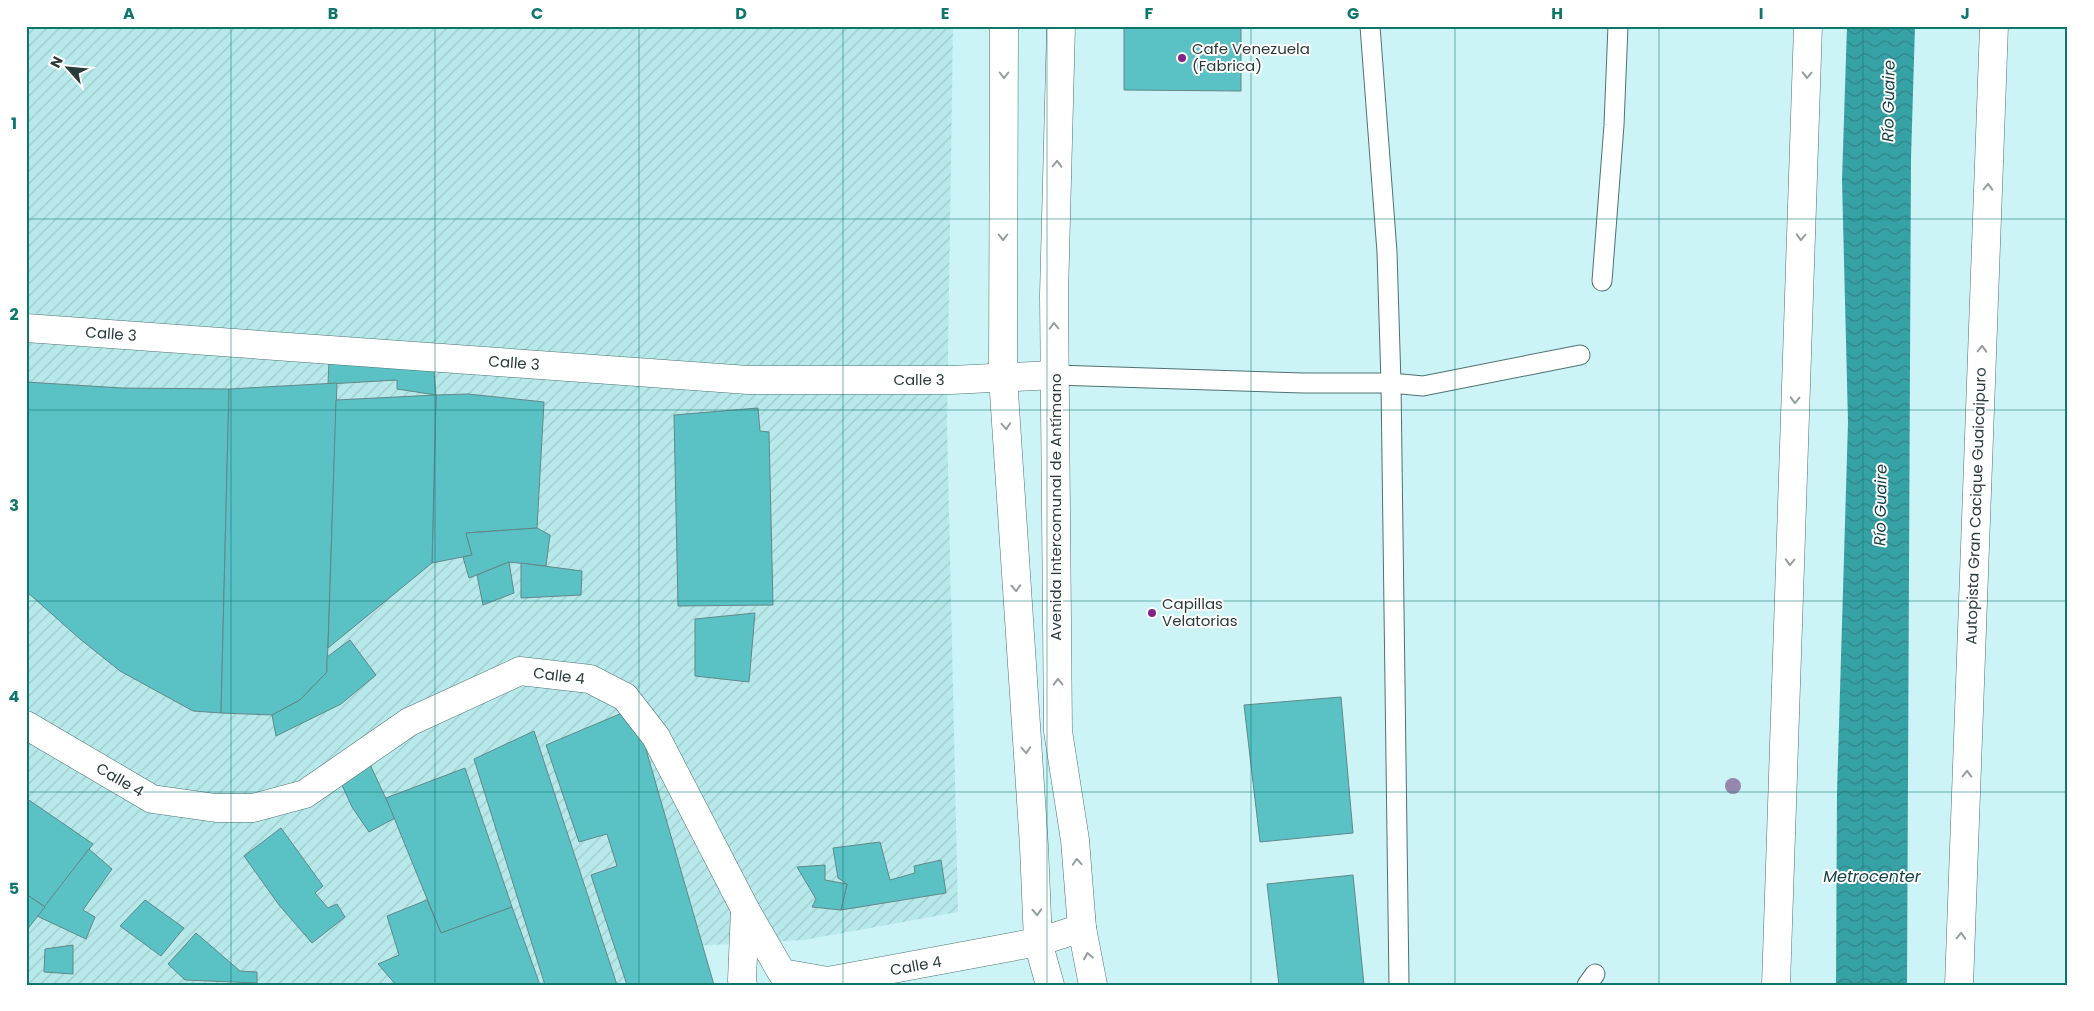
<svg xmlns="http://www.w3.org/2000/svg" width="2094" height="1011" font-family="Poppins,sans-serif">
	<style>
		.industrial { fill: url(#industrial-furrows) }
		.water { fill: url(#water-waves) }
		.building { fill: #5ac1c5; stroke: #628788 }
		.lines { fill: none; stroke-linecap: round; stroke-linejoin: round }
		.service-casing { stroke: #4d7273; stroke-width: 21 }
		.minor-casing { stroke: #4d7273; stroke-width: 29 }
		.secondary-casing { stroke: #4d7273; stroke-width: 29 }
		.motorway-casing { stroke: #4d7273; stroke-width: 29 }
		.service { stroke: #fff; stroke-width: 19 }
		.minor { stroke: #fff; stroke-width: 28 }
		.secondary { stroke: #fff; stroke-width: 28 }
		.motorway { stroke: #fff; stroke-width: 28 }
		.tree { fill: #9787ac }
		.oneway { stroke: #959d9e }
		.grid { fill: none; stroke: #0f766e; stroke-width: 1; stroke-opacity: 0.55 }
		.poi-dot { fill: #85238d; stroke: #fff; stroke-width: 2 }
		.labels { text-anchor: middle; stroke-width: 4; stroke-linejoin: round; paint-order: stroke }
		.poi-label { font-size: 15px; fill: #2b3b3c; stroke: #fff; text-anchor: start }
		.street-label { font-size: 15px; fill: #2b3b3c; stroke: #fff }
		.water-label { font-size: 16px; font-style: italic; fill: #134244; stroke: #fff }
		.neatline { fill: none; stroke: #0f766e; stroke-width: 2 }
		.grid-label { font-size: 16px; text-anchor: middle; font-weight: bold; fill: #0f766e }
	</style>
	<defs>
		<pattern id="industrial-furrows" width="10" height="10" patternUnits="userSpaceOnUse" patternTransform="scale(1.25)"><rect width="10" height="10" fill="#b8e9ea"/><path d="M-1 1l2-2M0 10L10 0M9 11l2-2" fill="none" stroke="#9ec9ca"/></pattern>
		<pattern id="water-waves" width="16" height="10" patternUnits="userSpaceOnUse" patternTransform="scale(1.25)"><rect width="16" height="10" fill="#37a2a6"/><path d="M0 5q4-4 8 0t8 0" fill="none" stroke="#2f8588"/></pattern>
	</defs>
	<rect width="100%" height="100%" fill="#ccf3f5"/>
	<!-- industrial -->
	<path class="industrial" d="M26 26H953L947 424 958 912 804 940 692 946 701 985H26Z"/>
	<!-- water -->
	<path class="water" d="M1847 26H1915L1911 158 1907 985H1836L1837 792 1848 422 1842 180Z"/>
	<!-- building -->
	<g class="building">
		<path d="M1124 26H1241V91L1124 90Z"/>
		<path d="M433 360 436 395 397 389V380L328 384 329 361Z"/>
		<path d="M26 382 122 388 229 389 221 713 193 711 120 671 80 639 26 591Z"/>
		<path d="M337 383 327 672 300 700 272 715 221 713 229 389Z"/>
		<path d="M468 394 544 402 537 528 466 533 472 555 432 563 436 395Z"/>
		<path d="M436 395 432 563 328 648 336 400Z"/>
		<path d="M758 408 760 431 769 432 773 605 678 606 674 415Z"/>
		<path d="M537 528 550 535 546 566 509 562 469 578 463 557 472 555 466 533Z"/>
		<path d="M509 562 514 593 483 605 477 575Z"/>
		<path d="M521 563 582 571 581 595 521 598Z"/>
		<path d="M755 613 749 682 695 676V619Z"/>
		<path d="M350 640 376 675 341 704 276 736 272 715 300 700 327 672V657Z"/>
		<path d="M1341 697 1353 833 1260 842 1244 705Z"/>
		<path d="M634 708 714 985H627L591 875 617 866 607 834 579 842 546 745Z"/>
		<path d="M534 731 617 985H545L474 759Z"/>
		<path d="M366 756 395 818 369 832 352 807 337 774Z"/>
		<path d="M465 768 512 907 441 933 386 798Z"/>
		<path d="M26 798 93 844 45 907 26 894Z"/>
		<path d="M281 828 323 886 315 893 328 908 337 904 345 917 312 943 279 905 244 856Z"/>
		<path d="M880 842 890 880 915 873 914 866 941 860 946 893 841 910 847 884 838 878 833 848Z"/>
		<path d="M89 849 112 869 83 910 95 917 86 939 37 916Z"/>
		<path d="M825 865V880L847 884 841 910 812 907 816 899 797 867Z"/>
		<path d="M1353 875 1364 985H1279L1267 884Z"/>
		<path d="M26 894 45 907 26 931Z"/>
		<path d="M145 900 184 928 161 956 120 926Z"/>
		<path d="M427 900 441 933 512 907 540 985H396L378 964 399 955 387 916Z"/>
		<path d="M196 933 240 971 257 972V983L185 980 168 964Z"/>
		<path d="M73 945V974L44 972 45 949Z"/>
	</g>
	<g class="lines">
		<defs>
			<g id="service">
				<path d="M1370 26 1387 252 1391 383 1423 386 1580 355"/>
				<path d="M1602 281 1614 125 1618 26"/>
				<path d="M1055 375 1304 383H1391L1399 985"/>
				<path d="M1587 985 1595 974"/>
			</g>
			<g id="minor">
				<path d="M26 328 748 380H951L1055 375"/>
				<path d="M26 725 152 799 216 808H253L305 794 409 722 520 671 590 679 625 697 656 737 745 909 782 973 828 981 1038 942 1082 928"/>
				<path d="M743 985 742 980 745 909"/>
			</g>
			<g id="secondary">
				<path d="M1004 26 1003 377 1034 846 1038 942 1050 985"/>
				<path d="M1061 26 1054 295 1058 731 1075 840 1082 928 1093 985"/>
			</g>
			<g id="motorway">
				<path d="M1776 985 1808 26"/>
				<path d="M1959 985 1994 26"/>
			</g>
		</defs>
		<!-- service casing -->
		<use href="#service" class="service-casing"/>
		<!-- minor casing -->
		<use href="#minor" class="minor-casing"/>
		<!-- secondary casing -->
		<use href="#secondary" class="secondary-casing"/>
		<!-- motorway casing -->
		<use href="#motorway" class="motorway-casing"/>
		<!-- service -->
		<use href="#service" class="service"/>
		<!-- minor -->
		<use href="#minor" class="minor"/>
		<!-- secondary -->
		<use href="#secondary" class="secondary"/>
		<!-- motorway -->
		<use href="#motorway" class="motorway"/>
	</g>
	<!-- trees -->
	<circle class="tree" cx="1733" cy="786" r="8"/>
	<!-- one-way arrows -->
	<defs><path id="oneway-chevron" d="M-2-3.5L2.5 0L-2 3.5" fill="none" stroke-width="1.6" stroke-linecap="round" stroke-linejoin="round" transform="scale(1.25)"/></defs>
	<g class="oneway">
		<use href="#oneway-chevron" transform="translate(1004 75) rotate(90)"/>
		<use href="#oneway-chevron" transform="translate(1807 75) rotate(92)"/>
		<use href="#oneway-chevron" transform="translate(1057 164) rotate(-88)"/>
		<use href="#oneway-chevron" transform="translate(1988 187) rotate(-88)"/>
		<use href="#oneway-chevron" transform="translate(1003 237) rotate(90)"/>
		<use href="#oneway-chevron" transform="translate(1801 237) rotate(92)"/>
		<use href="#oneway-chevron" transform="translate(1054 326) rotate(-91)"/>
		<use href="#oneway-chevron" transform="translate(1982 349) rotate(-88)"/>
		<use href="#oneway-chevron" transform="translate(1795 400) rotate(92)"/>
		<use href="#oneway-chevron" transform="translate(1006 426) rotate(86)"/>
		<use href="#oneway-chevron" transform="translate(1790 562) rotate(92)"/>
		<use href="#oneway-chevron" transform="translate(1016 588) rotate(87)"/>
		<use href="#oneway-chevron" transform="translate(1058 682) rotate(-91)"/>
		<use href="#oneway-chevron" transform="translate(1026 750) rotate(86)"/>
		<use href="#oneway-chevron" transform="translate(1967 774) rotate(-88)"/>
		<use href="#oneway-chevron" transform="translate(1077 862) rotate(-94)"/>
		<use href="#oneway-chevron" transform="translate(1037 912) rotate(87)"/>
		<use href="#oneway-chevron" transform="translate(1961 936) rotate(-88)"/>
		<use href="#oneway-chevron" transform="translate(1088 956) rotate(-101)"/>
	</g>
	<!-- grid -->
	<path class="grid" d="M231 26V985M435 26V985M639 26V985M843 26V985M1047 26V985M1251 26V985M1455 26V985M1659 26V985M1863 26V985M26 219H2068M26 410H2068M26 601H2068M26 792H2068"/>
	<!-- markers -->
	<g class="poi-dot">
		<circle cx="1182" cy="58" r="5"/>
		<circle cx="1152" cy="613" r="5"/>
	</g>
	<g class="labels">
		<!-- poi labels -->
		<g class="poi-label">
			<text x="1192" y="54">Cafe Venezuela<tspan x="1192" dy="17">(Fabrica)</tspan></text>
			<text x="1162" y="609">Capillas<tspan x="1162" dy="17">Velatorias</tspan></text>
		</g>
		<!-- street labels -->
		<g class="street-label">
			<text transform="translate(111 334) rotate(4)" y="5">Calle 3</text>
			<text transform="translate(514 363) rotate(4)" y="5">Calle 3</text>
			<text x="919" y="385">Calle 3</text>
			<text transform="translate(1976 506) rotate(-88)" y="5">Autopista Gran Cacique Guaicaipuro</text>
			<text transform="translate(1056 507) rotate(-90)" y="5">Avenida Intercomunal de Antímano</text>
			<text transform="translate(559 676) rotate(7)" y="5">Calle 4</text>
			<text transform="translate(120 780) rotate(30)" y="5">Calle 4</text>
			<text transform="translate(916 966) rotate(-10)" y="5">Calle 4</text>
		</g>
		<!-- water labels -->
		<g class="water-label">
			<text transform="translate(1888 101) rotate(-89)" y="6">Río Guaire</text>
			<text transform="translate(1880 505) rotate(-89)" y="6">Río Guaire</text>
			<text x="1872" y="882">Metrocenter</text>
		</g>
	</g>
	<!-- border -->
	<rect width="2094" height="1011" fill="none" stroke="#ffffff" stroke-width="55"/>
	<!-- north arrow -->
	<g transform="translate(68 68) rotate(297)" stroke="#ffffff" stroke-width="4" paint-order="stroke">
	<path d="M0-4L9 19L0 12L-9 19Z" fill="#2b3b3c"/>
	<text y="-8" font-size="14" font-weight="bold" text-anchor="middle" fill="#2b3b3c">N</text>
	</g>
	<rect x="28" y="28" width="2038" height="956" class="neatline"/>
	<g class="grid-label">
		<text x="129" y="19">A</text>
		<text x="333" y="19">B</text>
		<text x="537" y="19">C</text>
		<text x="741" y="19">D</text>
		<text x="945" y="19">E</text>
		<text x="1149" y="19">F</text>
		<text x="1353" y="19">G</text>
		<text x="1557" y="19">H</text>
		<text x="1761" y="19">I</text>
		<text x="1965" y="19">J</text>
		<text x="14" y="129">1</text>
		<text x="14" y="320">2</text>
		<text x="14" y="511">3</text>
		<text x="14" y="702">4</text>
		<text x="14" y="894">5</text>
	</g>
</svg>
